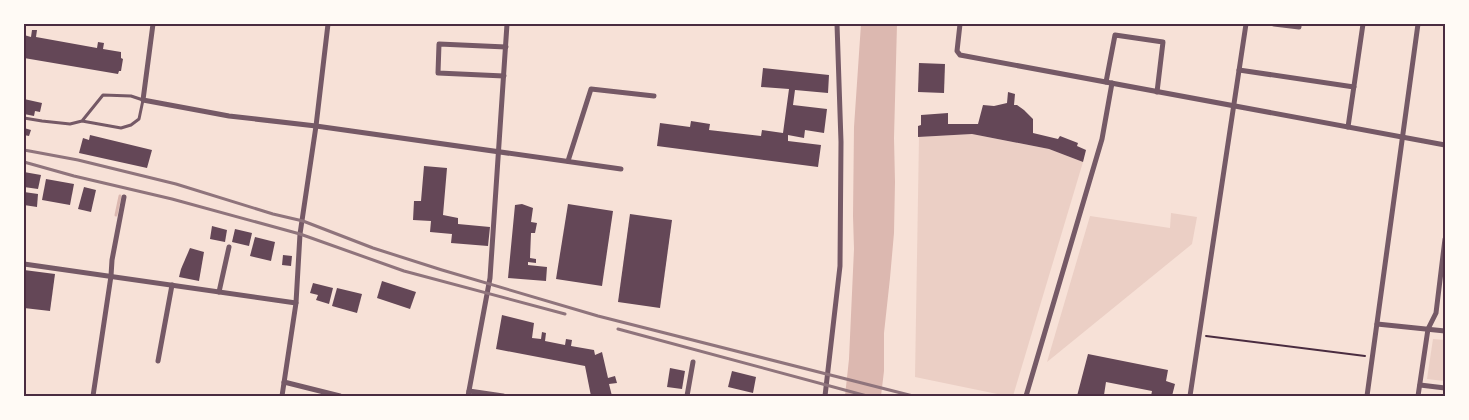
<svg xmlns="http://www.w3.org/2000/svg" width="1469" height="420" font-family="'Varela Round',sans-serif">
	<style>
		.green { fill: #ebcfc5 }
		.water { fill: #dcb8b0 }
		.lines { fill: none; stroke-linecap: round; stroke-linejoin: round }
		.stream { stroke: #dcb8b0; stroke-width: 3 }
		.building { fill: #644757 }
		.path { stroke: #4a2c40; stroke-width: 2 }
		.service { stroke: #755966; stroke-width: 3 }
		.minor { stroke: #755966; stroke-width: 5 }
		.rail { stroke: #8f747c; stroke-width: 3 }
		.neatline { fill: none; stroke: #4a2c40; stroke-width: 2 }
	</style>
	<rect width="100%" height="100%" fill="#f7e1d7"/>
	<!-- green -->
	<g class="green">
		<path d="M972 134 1049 149 1083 162 1013 396H1007L915 377 919 137Z"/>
		<path d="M1171 213 1197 217 1192 244 1047 362 1090 216 1170 228Z"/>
		<path d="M1433 339 1445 340V372L1444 381 1427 379Z"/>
	</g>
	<!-- water -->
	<path class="water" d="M861 24H897L894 138 895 182 894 233 890 278 884 333V371L881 396H845L849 359 854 249 853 216 854 127Z"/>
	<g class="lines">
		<!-- stream -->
		<path class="stream" d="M116 215 120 196"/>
	</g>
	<!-- building -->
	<g class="building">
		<path d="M32 30H37L36 37 97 48 98 42 104 43 103 49 121 52V58L123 59 121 71H119L118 74 24 58V35L31 37Z"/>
		<path d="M919 63 945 64 944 93 918 92Z"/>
		<path d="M763 68 829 75 828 93 795 90 793 105 827 109 824 133 805 130 804 138 788 135V141L821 145 818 167 657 146 660 123 690 127 691 121 710 124 709 130 761 136 762 130 783 133 789 89 761 87Z"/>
		<path d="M1008 92 1015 94 1014 105H1017L1024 110 1033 119V133L1058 139 1060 136 1078 143 1077 146 1086 150 1083 162 1049 149 972 134 918 137V126L921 125V115L948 113V124H978L983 105 994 106 1007 103Z"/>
		<path d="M24 99 42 103 40 112 35 111 34 116 24 114Z"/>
		<path d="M24 128 31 130 29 136 24 135Z"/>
		<path d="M90 135 152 150 147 168 79 153 83 138 89 140Z"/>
		<path d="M424 166 447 168 443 215 458 218V224L490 227 488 246 451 243 452 234 430 232 431 221 413 220 414 201H421Z"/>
		<path d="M24 172 41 175 38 189 24 187Z"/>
		<path d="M46 179 74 184 70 205 42 200Z"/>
		<path d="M84 187 96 190 91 212 78 209Z"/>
		<path d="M24 192 38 194 37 207 24 205Z"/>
		<path d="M522 204 533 208 531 222 537 223 535 233H531L530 258 536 259V263L528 262V265L547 267 546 281 508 278 515 205Z"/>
		<path d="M568 204 613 211 602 286 556 279Z"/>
		<path d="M630 214 672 220 660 308 618 302Z"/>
		<path d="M212 226 227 230 225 242 210 239Z"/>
		<path d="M235 229 252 233 249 246 232 242Z"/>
		<path d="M255 237 275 242 271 261 250 256Z"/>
		<path d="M190 248 204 252 199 281 179 277 181 269Z"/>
		<path d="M283 255 292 256 291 266 282 265Z"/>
		<path d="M24 270 55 274 50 311 24 308Z"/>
		<path d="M382 281 416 292 410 309 377 298Z"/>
		<path d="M313 283 333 288 329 304 316 300 318 295 310 293Z"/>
		<path d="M337 288 362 294 357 313 332 306Z"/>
		<path d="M502 315 534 323 532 338 541 339 542 332 546 333 545 341 565 345 566 339 572 340 571 346 594 350 595 355 602 352 608 378 615 376 617 383 609 384 612 396H591L585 366 496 349Z"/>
		<path d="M1088 354 1168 370 1166 381 1175 384 1172 396H1151L1152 391 1106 382 1104 395 1095 394V396H1077Z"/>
		<path d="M670 368 685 371 682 389 667 387Z"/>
		<path d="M732 371 756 377 753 393 728 387Z"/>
	</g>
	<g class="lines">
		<!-- path -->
		<path class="path" d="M1206 336 1365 356"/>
		<!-- service -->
		<path class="service" d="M24 118 42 121 70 124 82 121 121 128 131 125 139 119 143 100 131 96 103 95 82 121"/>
		<!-- minor -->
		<g class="minor">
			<path d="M153 24 143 100 229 116 316 126 621 169"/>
			<path d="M960 24 957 51 960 55 1445 145"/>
			<path d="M1274 24 1299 27V24"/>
			<path d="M1239 70 1354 87"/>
			<path d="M504 76 438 73 439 44 506 47"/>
			<path d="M1106 82 1115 35 1163 42 1157 92"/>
			<path d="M1348 127 1363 24"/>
			<path d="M568 161 591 89 654 96"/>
			<path d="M24 264 296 303"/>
			<path d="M219 292 229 247"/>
			<path d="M1377 324 1445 331"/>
			<path d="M158 361 172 285"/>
			<path d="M284 382 340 396"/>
			<path d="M1420 385 1445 388"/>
			<path d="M469 391 503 396"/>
			<path d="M93 396 111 276 112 260 124 197"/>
			<path d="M282 396 296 303 300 234 316 126 328 24"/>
			<path d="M468 396 490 278 507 24"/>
			<path d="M687 396 693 362"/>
			<path d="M825 396 840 266 841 142 837 24"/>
			<path d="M1026 396 1102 139 1112 83"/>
			<path d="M1190 396 1246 24"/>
			<path d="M1367 396 1418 24"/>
			<path d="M1418 396 1428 329 1436 313 1445 239"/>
		</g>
		<!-- rail -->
		<g class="rail">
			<path d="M24 150 78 160 176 184 273 214 303 221 373 248 442 270 598 316 913 396"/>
			<path d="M24 162 74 176 172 199 300 234 404 271 565 314"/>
			<path d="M618 329 867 396"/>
		</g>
	</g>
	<!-- border -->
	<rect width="1469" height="420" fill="none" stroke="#fffaf5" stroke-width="50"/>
	<rect x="25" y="25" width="1419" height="370" class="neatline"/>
</svg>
